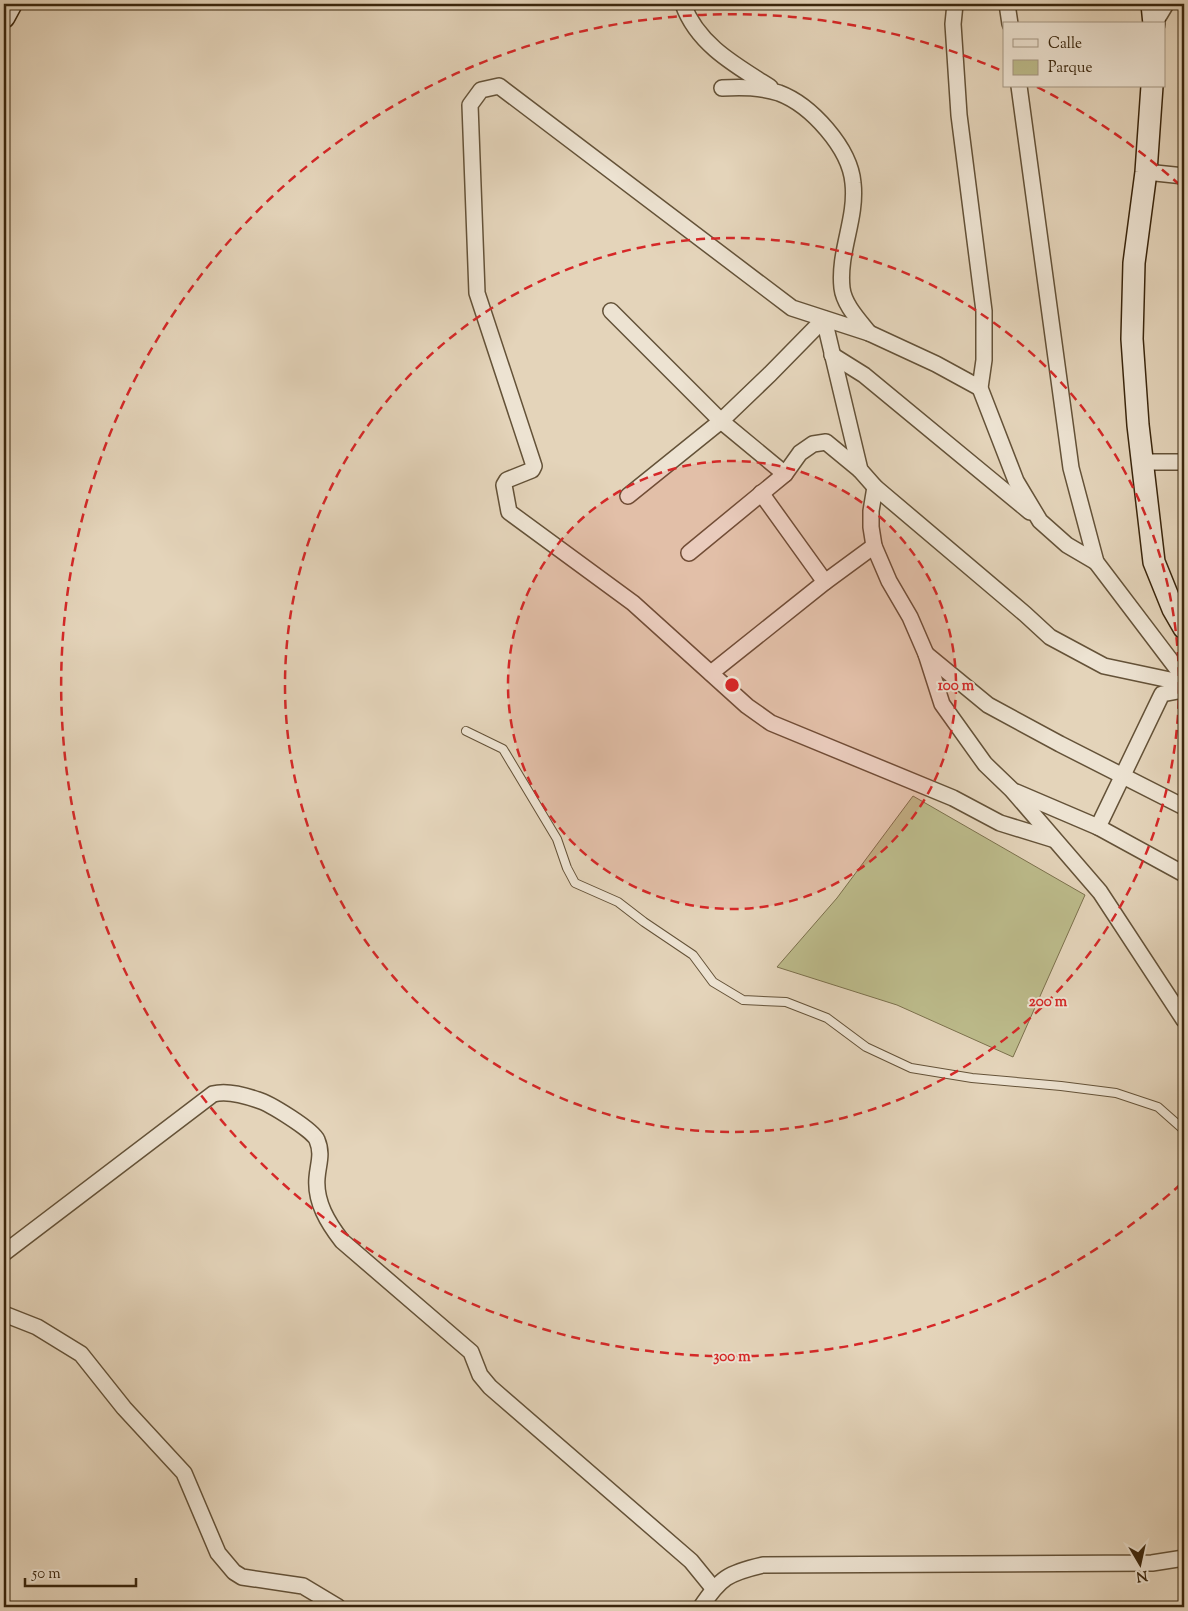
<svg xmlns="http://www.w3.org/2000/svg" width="1188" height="1611" font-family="'Sorts Mill Goudy',serif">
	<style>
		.green { fill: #bcbb8b; stroke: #7b704c }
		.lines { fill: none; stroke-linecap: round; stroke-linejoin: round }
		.service-casing { stroke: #645238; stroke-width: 10 }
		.minor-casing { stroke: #645238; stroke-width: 18 }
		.secondary-casing { stroke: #3a260d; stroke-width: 24 }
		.service { stroke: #ede3d2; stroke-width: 8 }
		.minor { stroke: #ede3d2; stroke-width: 15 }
		.secondary { stroke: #ede3d2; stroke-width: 21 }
		.ring { fill: none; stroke: #d62828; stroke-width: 2.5; stroke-dasharray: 9 6 }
		.centre { fill: #d62828; stroke: #ede3d2; stroke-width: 2.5 }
		.ring-label { font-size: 15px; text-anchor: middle; font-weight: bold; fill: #d62828; stroke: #ede3d2; stroke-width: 4; stroke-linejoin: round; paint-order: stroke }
	</style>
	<rect width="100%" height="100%" fill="#e4d4ba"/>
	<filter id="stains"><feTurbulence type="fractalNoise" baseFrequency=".004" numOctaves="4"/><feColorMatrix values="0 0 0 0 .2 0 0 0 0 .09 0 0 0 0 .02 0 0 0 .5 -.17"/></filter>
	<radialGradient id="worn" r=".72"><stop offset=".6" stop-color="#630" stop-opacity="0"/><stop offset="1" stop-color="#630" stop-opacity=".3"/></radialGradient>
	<!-- green -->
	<path class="green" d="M913 796 1085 895 1013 1057 897 1005 777 967 837 898Z"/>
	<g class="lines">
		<defs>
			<path id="service" d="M466 731 503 749 557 839 567 868 575 883 618 902 644 922 693 955 713 982 743 1000 786 1002 827 1018 866 1047 911 1068 972 1078 1061 1086 1116 1093 1158 1107 1184 1130"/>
			<g id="minor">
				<path d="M683 4C697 44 735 65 770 87"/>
				<path d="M955 4 953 24 959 115 984 311V360L980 388 1016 481 1040 521 1067 545 1096 562"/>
				<path d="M1007 4 1010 24"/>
				<path d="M1154 24 1166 4"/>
				<path d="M1019 86 1071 468 1096 562 1184 678"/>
				<path d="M722 88C742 87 760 87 779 93 811 105 850 148 853 183 857 219 838 252 842 288 844 305 859 320 869 333"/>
				<path d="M1146 172 1184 176"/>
				<path d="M611 311 721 421 785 474"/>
				<path d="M824 319 860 470 875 487 1025 614 1050 637 1104 666 1184 683"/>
				<path d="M832 355 864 375 1030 512"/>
				<path d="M980 388 936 364 869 333 792 308 499 86 481 90 470 105 477 293 534 466 532 470 507 480 504 485 509 512 633 603 747 706 771 723 953 798 1000 823 1052 839"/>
				<path d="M1143 462H1184"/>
				<path d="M875 487 871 511V527L874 546 889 581 910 617 926 654 942 704 985 764 1012 790 1100 892 1184 1020"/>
				<path d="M761 493 825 582"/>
				<path d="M628 496 721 421 770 374 824 319"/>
				<path d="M689 553 785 474 800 453 813 444 826 442 860 470"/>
				<path d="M926 654 988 705 1060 744 1184 807"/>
				<path d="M711 673 825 582 874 546"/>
				<path d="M1184 687 1178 691 1162 694 1160 698 1098 827 1184 874"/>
				<path d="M1016 792 1098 827"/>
				<path d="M4 1253 213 1094C227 1090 244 1095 258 1100 269 1103 313 1130 317 1140 323 1154 318 1164 317 1178 315 1202 328 1223 342 1241L471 1352 480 1375 490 1387 691 1561 713 1588"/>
				<path d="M4 1314 37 1327 81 1354 124 1408 184 1473 218 1553 234 1572 242 1577 303 1586 338 1607"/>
				<path d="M701 1607C720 1578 728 1573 763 1565L1152 1563 1184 1558"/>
			</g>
			<g id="secondary">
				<path d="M1152 4 1154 24"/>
				<path d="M4 17 11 4"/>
				<path d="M1152 86 1146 172 1134 263 1132 339 1138 425 1154 562 1173 609 1184 628"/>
			</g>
		</defs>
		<!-- service casing -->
		<use href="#service" class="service-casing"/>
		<!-- minor casing -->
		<use href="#minor" class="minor-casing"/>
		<!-- secondary casing -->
		<use href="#secondary" class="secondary-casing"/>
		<!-- service -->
		<use href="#service" class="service"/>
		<!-- minor -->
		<use href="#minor" class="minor"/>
		<!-- secondary -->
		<use href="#secondary" class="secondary"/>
	</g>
	<!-- distance rings -->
	<circle cx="732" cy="685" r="224" fill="#d62828" fill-opacity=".12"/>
	<g class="ring">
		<circle cx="732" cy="685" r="224"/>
		<circle cx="732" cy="685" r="447"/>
		<path d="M1181 1184A671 671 0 1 1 1000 70M1037 87A671 671 0 0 1 1181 186"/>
	</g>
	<circle cx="732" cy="685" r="8" class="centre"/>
	<g class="ring-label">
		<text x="956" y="690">100 m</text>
		<text x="1048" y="1006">200 m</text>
		<text x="732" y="1361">300 m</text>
	</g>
	<!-- margin -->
	<rect width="1188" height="1611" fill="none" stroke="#e4d4ba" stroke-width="20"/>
	<rect x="5" y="5" width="1178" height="1601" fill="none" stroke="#3a260d" stroke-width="2.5"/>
	<rect x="10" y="10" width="1168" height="1591" fill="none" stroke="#3a260d"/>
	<!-- legend -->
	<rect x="1003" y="22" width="162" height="65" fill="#ede3d2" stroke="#a59783"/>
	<rect x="1013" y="39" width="25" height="8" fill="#ede3d2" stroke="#a59783"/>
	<text x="1048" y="48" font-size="15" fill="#3a260d">Calle</text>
	<rect x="1013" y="60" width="25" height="15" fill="#bcbb8b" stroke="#a59783"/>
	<text x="1048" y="72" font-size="15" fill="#3a260d">Parque</text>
	<!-- north arrow -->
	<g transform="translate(1140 1564) rotate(171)" stroke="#ede3d2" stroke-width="4" paint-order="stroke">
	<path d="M0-4L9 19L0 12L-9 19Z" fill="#3a260d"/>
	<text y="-8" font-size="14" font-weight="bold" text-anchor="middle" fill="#3a260d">N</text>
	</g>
	<!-- scale -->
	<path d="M25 1578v8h111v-8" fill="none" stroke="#3a260d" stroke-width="2.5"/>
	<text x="32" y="1578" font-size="15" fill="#3a260d" stroke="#ede3d2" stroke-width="4" paint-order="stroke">50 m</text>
	<rect width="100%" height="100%" filter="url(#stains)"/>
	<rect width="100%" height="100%" fill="url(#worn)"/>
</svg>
